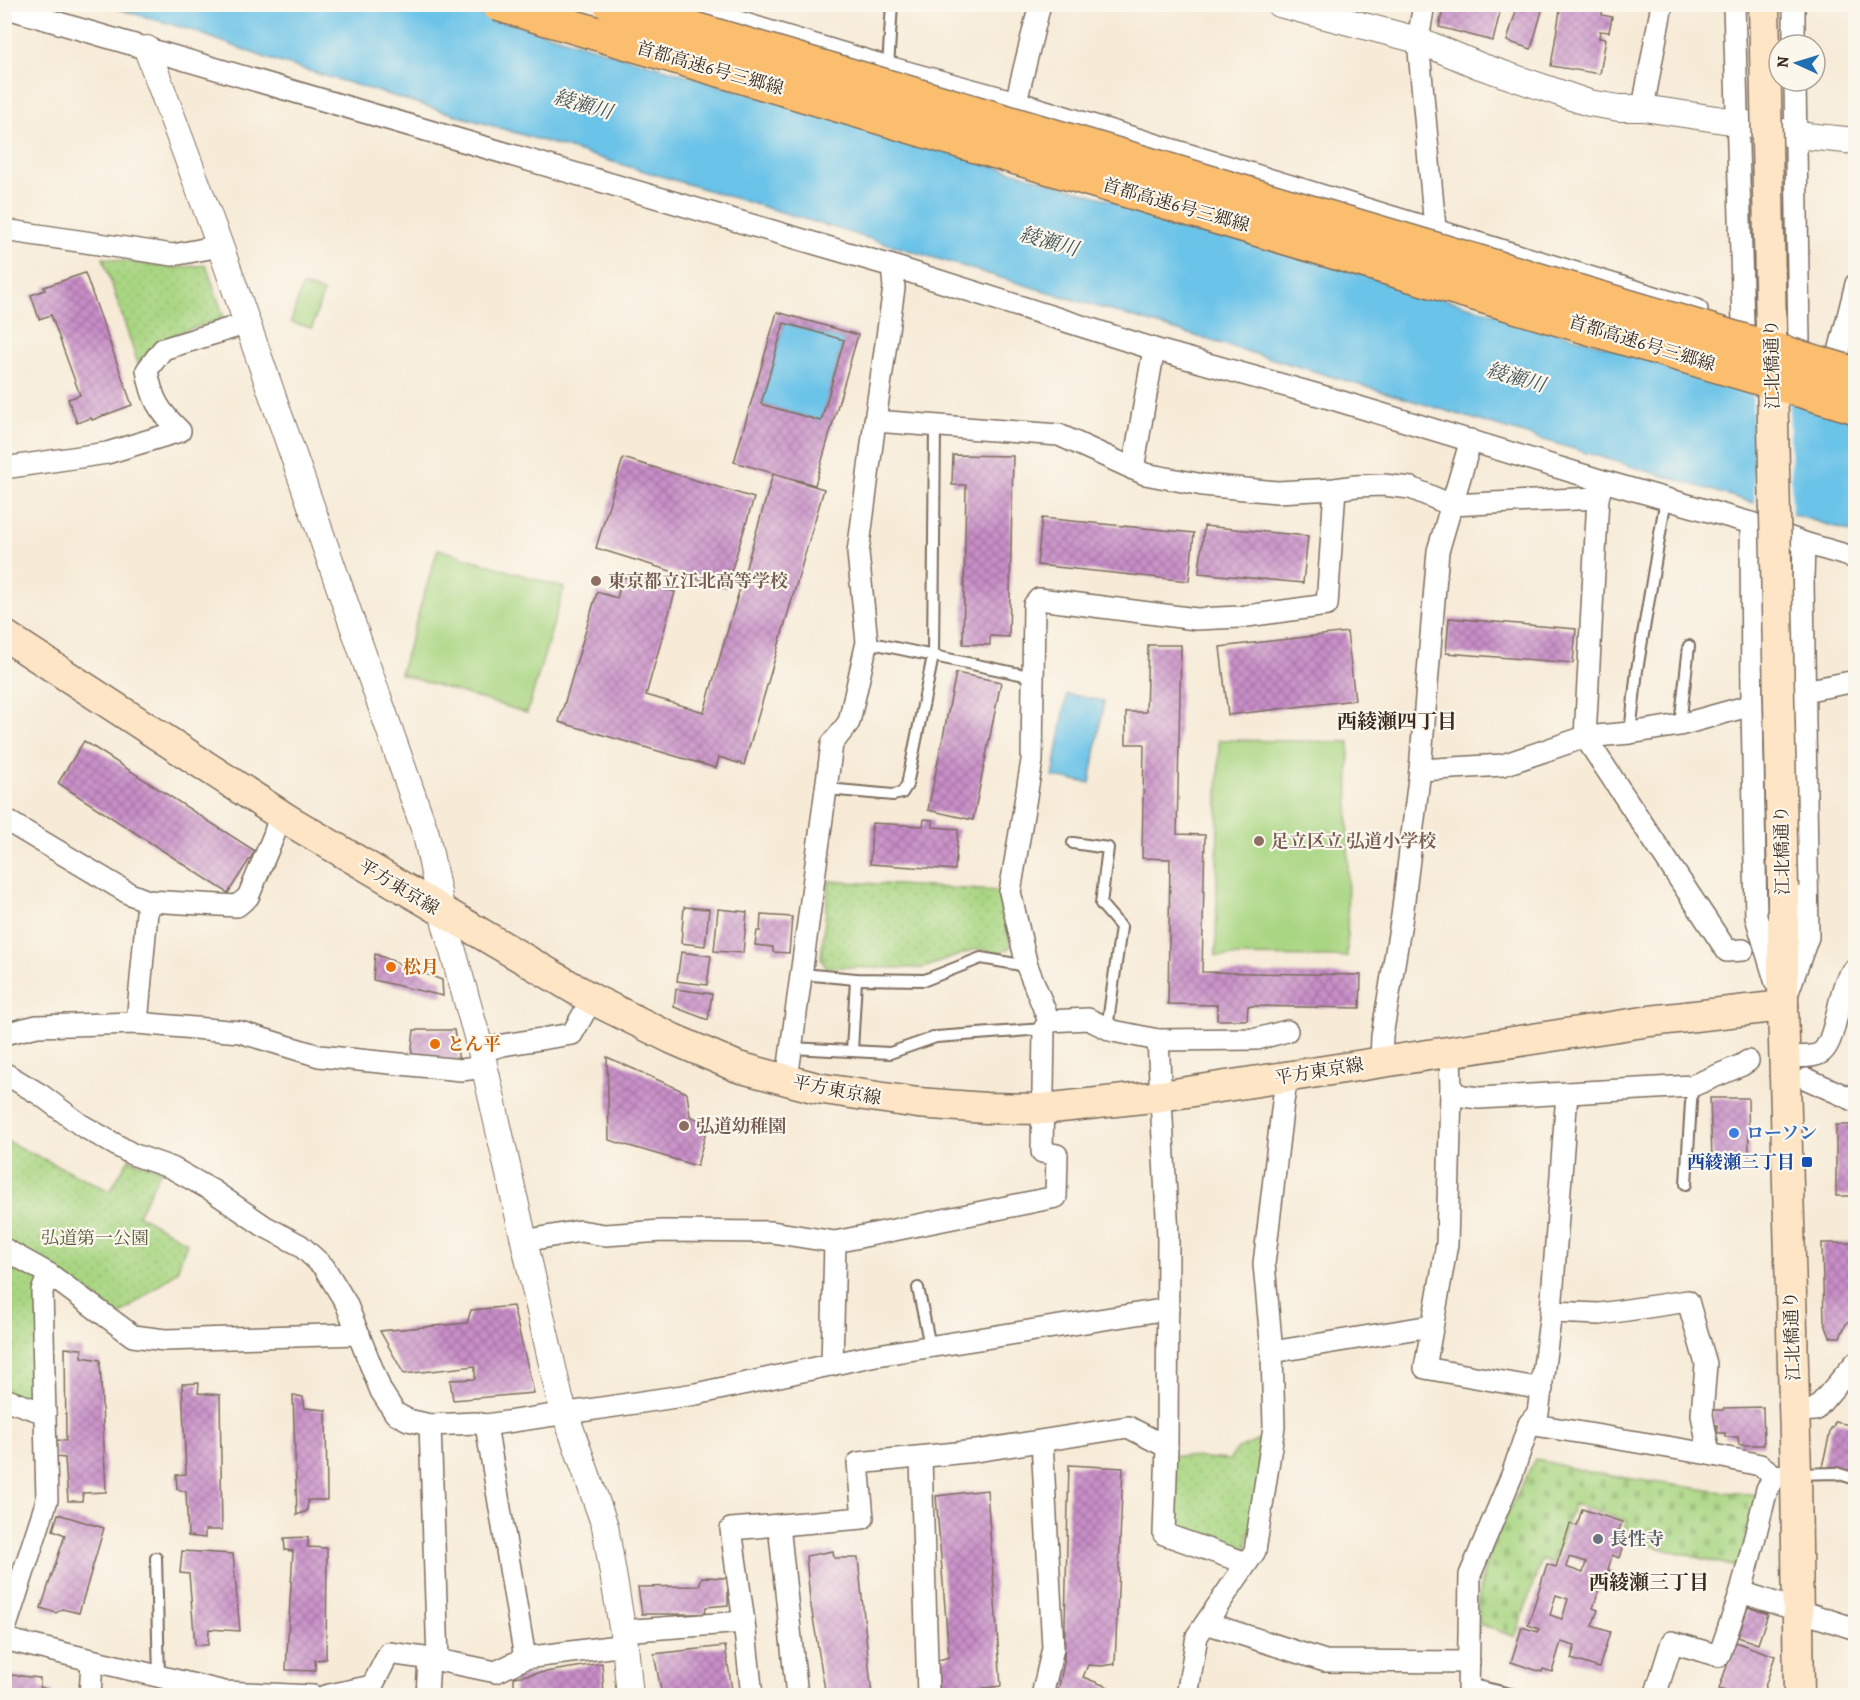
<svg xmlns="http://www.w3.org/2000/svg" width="1860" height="1700" font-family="Alegreya,'Noto Serif JP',serif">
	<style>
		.green { fill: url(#green-dots); stroke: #728050; stroke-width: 1.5 }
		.cemetery { fill: url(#cemetery-stones); stroke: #728050; stroke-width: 1.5 }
		.pitch { fill: #a9d682; stroke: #728050; stroke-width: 1.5 }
		.water { fill: #6bc3e8; stroke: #537683; stroke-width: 1.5 }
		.pier { fill: #f7ebd8 }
		.building { fill: url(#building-cross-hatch); fill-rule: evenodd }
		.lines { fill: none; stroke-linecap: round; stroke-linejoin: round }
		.service-casing { stroke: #7d6e5f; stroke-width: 14 }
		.minor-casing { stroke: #7d6e5f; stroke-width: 24 }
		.tertiary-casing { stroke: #7d6e5f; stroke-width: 28 }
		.secondary-casing { stroke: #7d6e5f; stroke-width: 33 }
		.service { stroke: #fff; stroke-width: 10 }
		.minor { stroke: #fff; stroke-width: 21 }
		.tertiary { stroke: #fff; stroke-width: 26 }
		.secondary { stroke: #fde5c5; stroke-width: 30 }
		.secondary-bridge-casing { stroke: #7d6e5f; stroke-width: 33; stroke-linecap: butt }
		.motorway-bridge-casing { stroke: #7d6e5f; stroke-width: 36; stroke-linecap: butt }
		.secondary-bridge { stroke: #fde5c5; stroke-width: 30 }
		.motorway-bridge { stroke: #fbbe6e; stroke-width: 33 }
		.education-dot { fill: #8d6e63; stroke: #fbf7ec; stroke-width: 2 }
		.food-dot { fill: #e8710a; stroke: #fbf7ec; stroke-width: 2 }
		.shop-dot { fill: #3f7fe0; stroke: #fbf7ec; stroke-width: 2 }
		.transit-dot { fill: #1a4fb4; stroke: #fbf7ec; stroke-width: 2 }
		.worship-dot { fill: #6b7280; stroke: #fbf7ec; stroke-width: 2 }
		.labels { text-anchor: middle; stroke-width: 4.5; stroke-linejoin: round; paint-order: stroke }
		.street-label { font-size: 18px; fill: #3b2a1e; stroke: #fbf7ec }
		.education-label { font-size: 18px; font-weight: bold; fill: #785e54; stroke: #fbf7ec; text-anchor: start }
		.food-label { font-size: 18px; font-weight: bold; fill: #c56008; stroke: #fbf7ec; text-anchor: start }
		.shop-label { font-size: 18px; font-weight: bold; fill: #366cbe; stroke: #fbf7ec; text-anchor: start }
		.transit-label { font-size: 18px; font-weight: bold; fill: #164399; stroke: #fbf7ec; text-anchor: end }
		.park-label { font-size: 18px; fill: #565537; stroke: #fbf7ec }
		.worship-label { font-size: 18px; font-weight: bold; fill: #5b616d; stroke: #fbf7ec; text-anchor: start }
		.water-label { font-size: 20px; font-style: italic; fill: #49585b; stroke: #fbf7ec }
		.neighbourhood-label { font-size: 20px; font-weight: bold; fill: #3b2a1e; stroke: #fbf7ec }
	</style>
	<defs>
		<pattern id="green-dots" width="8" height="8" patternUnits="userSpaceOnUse" patternTransform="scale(1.5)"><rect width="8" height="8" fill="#a9d682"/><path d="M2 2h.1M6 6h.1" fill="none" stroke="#92b870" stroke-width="1.8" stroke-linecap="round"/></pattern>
		<pattern id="cemetery-stones" width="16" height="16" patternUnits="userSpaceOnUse" patternTransform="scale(1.5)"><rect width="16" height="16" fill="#a9d682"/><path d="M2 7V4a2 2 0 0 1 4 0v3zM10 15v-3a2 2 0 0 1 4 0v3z" fill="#92b870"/></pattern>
		<pattern id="building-cross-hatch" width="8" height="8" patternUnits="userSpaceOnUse" patternTransform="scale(1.5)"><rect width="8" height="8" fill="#c88ec8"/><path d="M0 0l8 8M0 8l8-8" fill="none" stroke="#a474a2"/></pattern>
	</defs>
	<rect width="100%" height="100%" fill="#fbf7ec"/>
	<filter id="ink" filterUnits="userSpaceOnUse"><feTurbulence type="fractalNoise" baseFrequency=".0167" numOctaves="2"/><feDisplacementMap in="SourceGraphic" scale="12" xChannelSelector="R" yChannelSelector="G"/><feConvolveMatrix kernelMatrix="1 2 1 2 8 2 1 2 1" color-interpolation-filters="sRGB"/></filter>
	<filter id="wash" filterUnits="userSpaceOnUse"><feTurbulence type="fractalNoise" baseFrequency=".008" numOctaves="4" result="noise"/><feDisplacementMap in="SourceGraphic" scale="24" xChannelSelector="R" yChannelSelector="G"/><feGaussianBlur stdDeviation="1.35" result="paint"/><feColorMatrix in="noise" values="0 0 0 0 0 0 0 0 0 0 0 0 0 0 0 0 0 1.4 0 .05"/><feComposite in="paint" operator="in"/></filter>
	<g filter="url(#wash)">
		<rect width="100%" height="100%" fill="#f7ebd8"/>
		<!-- green -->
		<g class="green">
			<path d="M103 258 174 268 206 265 224 318 172 335 138 364Z"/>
			<path d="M829 881 998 891 1011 947 1001 953 976 949 923 968 826 967 821 959Z"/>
			<path d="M4 1140 110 1191 129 1159 161 1170 138 1215 187 1242 177 1271 120 1315 50 1266 36 1405 5 1395Z"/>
			<path d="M1268 1436 1244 1560 1166 1533 1170 1455 1229 1460 1238 1449Z"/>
		</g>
		<!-- cemetery -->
		<path class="cemetery" d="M1535 1459 1592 1473 1715 1491 1758 1495 1737 1567 1631 1541 1633 1534 1625 1531 1627 1521 1574 1504 1553 1563 1542 1559 1515 1637 1479 1624C1478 1610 1478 1596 1481 1582 1491 1540 1516 1498 1535 1459Z"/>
		<!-- pitch -->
		<g class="pitch">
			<path d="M302 286 323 292 312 328 291 322Z"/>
			<path d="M438 549 564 588 527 713 400 674Z"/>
			<path d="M1219 740 1349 742 1347 957 1216 956Z"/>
		</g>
		<!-- water -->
		<g class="water">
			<path d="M104 5H449L1855 420V533L269 59 191 30Z"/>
			<path d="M784 323 844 340 821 421 761 404Z"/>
			<path d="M1067 694 1104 701 1090 783 1053 777Z"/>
		</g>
		<!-- pier -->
		<path class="pier" d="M1752 386 1789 397 1792 517 1755 506Z"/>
		<g id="blocks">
			<!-- building -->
			<g class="building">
				<path d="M1444 4H1502L1493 41 1439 27Z"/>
				<path d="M1518 4H1544L1531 49 1507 41Z"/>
				<path d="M1561 4H1603L1602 15 1612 17 1609 32 1600 31 1599 38 1606 39 1600 74 1551 66Z"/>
				<path d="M85 273 132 405 92 420 91 418 77 423 68 399 80 395 51 315 39 319 31 295 45 290 44 287Z"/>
				<path d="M777 312 858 335 815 485 734 462ZM784 323 844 340 821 421 761 404Z"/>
				<path d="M953 455 1013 456 1009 637 990 636V645L963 644 966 485H952Z"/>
				<path d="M623 458 754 498 726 588 596 548Z"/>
				<path d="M773 474 824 489 744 765 719 757 716 768 559 722 597 592 617 598 623 577 675 592 646 695 704 712Z"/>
				<path d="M1042 518 1194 533 1189 581 1037 565Z"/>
				<path d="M1204 526 1308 536 1303 583 1199 573Z"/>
				<path d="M1449 618 1576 629 1573 663 1446 653Z"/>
				<path d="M1347 632 1355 700 1228 715 1220 647Z"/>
				<path d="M1148 645H1181L1177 834 1205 835 1202 972 1361 975 1360 1008 1248 1006 1247 1020H1217V1005L1168 1004 1170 859 1142 858 1144 744H1126V712H1146Z"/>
				<path d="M956 673 1001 682 973 820 928 810Z"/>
				<path d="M84 741 255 851 228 893 58 783Z"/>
				<path d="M924 819 933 820V827L958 829 955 870 870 864 872 823 923 826Z"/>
				<path d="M684 907 709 909 705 946 681 943Z"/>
				<path d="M718 909 747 912 743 953 714 951Z"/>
				<path d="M761 915 792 917 789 953 773 952V947L755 945 757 931H760Z"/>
				<path d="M681 952 711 956 707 985 677 981Z"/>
				<path d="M375 954 442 980 443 996 373 980Z"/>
				<path d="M676 989 712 994 708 1020 674 1007Z"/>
				<path d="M414 1030H454L459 1061 411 1057Z"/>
				<path d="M607 1057 687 1093 690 1116 708 1124 697 1166 609 1140Z"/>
				<path d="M1710 1098H1748L1749 1160 1712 1161Z"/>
				<rect x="1836" y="1125" width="20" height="71"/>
				<path d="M1822 1243H1856V1322H1847L1840 1337H1830L1824 1321Z"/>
				<path d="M513 1306 534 1393 453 1400 450 1380 475 1379V1366L404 1374 380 1331 467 1323 471 1310Z"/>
				<path d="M65 1348 82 1349V1357L100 1360 106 1492 83 1493 82 1501H68L65 1458 55 1457 57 1440 66 1441Z"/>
				<path d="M199 1383 198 1393 220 1395 222 1530H205V1538L188 1536 186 1492 177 1489 176 1475 186 1474 182 1384Z"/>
				<path d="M293 1395 303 1397 305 1408 326 1410 327 1500H308L307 1511 297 1515Z"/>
				<path d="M1763 1407 1764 1445H1739L1738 1437H1725V1433H1717V1425H1712V1410H1723L1724 1408Z"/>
				<path d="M1835 1422 1856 1426V1474L1822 1467 1831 1428H1833Z"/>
				<path d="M1069 1465 1123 1468 1115 1664 1102 1666 1088 1665 1083 1677 1113 1689 1111 1696H1057L1064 1662Z"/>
				<path d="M987 1490 1001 1686 940 1693 935 1661 949 1657 936 1496Z"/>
				<path d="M1582 1509 1622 1522 1618 1533 1626 1536 1619 1558 1612 1555 1608 1570 1614 1572 1608 1590 1600 1588 1593 1608 1598 1610 1592 1626 1610 1632 1599 1668 1571 1659 1575 1646 1561 1642 1552 1672 1543 1669 1542 1672 1511 1662 1522 1627 1538 1632 1539 1629 1528 1625 1547 1564 1556 1567 1570 1524 1577 1526ZM1569 1557 1586 1562 1583 1573 1566 1567ZM1556 1595 1568 1599 1562 1619 1550 1615Z"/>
				<path d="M58 1514 104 1528 79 1613 62 1609 56 1613 41 1608 65 1535 53 1530Z"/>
				<path d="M308 1537V1547L327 1548 326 1659 315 1660 316 1671 286 1670 293 1551 285 1550 284 1538Z"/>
				<path d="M182 1551 233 1554 240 1631 209 1629 208 1645H195L189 1574 180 1573Z"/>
				<path d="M833 1551 834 1558H858L872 1696H826L810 1600 806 1556Z"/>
				<path d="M702 1577 728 1578V1605L706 1607 705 1614H642L638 1587 699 1586Z"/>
				<path d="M1748 1607 1768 1614 1758 1644 1738 1637Z"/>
				<path d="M1735 1642 1775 1656 1762 1696H1739L1719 1689Z"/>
				<path d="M725 1646 733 1696H662L654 1654Z"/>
				<path d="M602 1663 604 1696H514V1677Z"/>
				<path d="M11 1675 40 1678V1687L53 1692V1696H13Z"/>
			</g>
		</g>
	</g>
	<g filter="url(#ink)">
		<use href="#blocks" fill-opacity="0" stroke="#7d6e5f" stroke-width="1.5"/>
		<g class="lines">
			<defs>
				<g id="service">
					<path d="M888 67 892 4"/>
					<path d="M867 642 1034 677"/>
					<path d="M1680 725 1689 646"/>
					<path d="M1630 733 1637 670 1666 498"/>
					<path d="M827 789 893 795 902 793 907 785 933 656 935 425"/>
					<path d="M1073 843 1108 848 1101 904 1121 927 1107 1029"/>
					<path d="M802 974 856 979 925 980 981 958 1027 966"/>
					<path d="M791 1048 890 1053 936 1037 1044 1029"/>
					<path d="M852 1051 856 979"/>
					<path d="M1686 1184 1692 1086"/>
					<path d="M918 1288 930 1346"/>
					<path d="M1797 1474 1836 1473 1856 1479"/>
					<path d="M156 1558 159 1677"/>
					<path d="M1469 1684 1519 1696"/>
				</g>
				<g id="minor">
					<path d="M679 4 888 67 1016 102 1697 310"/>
					<path d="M1424 4 1418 40 1435 228"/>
					<path d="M1734 4 1743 324"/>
					<path d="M1794 4V45"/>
					<path d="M4 7 892 266 1154 349 1329 398 1603 481 1751 523 1804 543 1856 558"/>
					<path d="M1795 81 1799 342"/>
					<path d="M1016 102 1040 4"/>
					<path d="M1643 108 1662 4"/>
					<path d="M4 230 173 255 220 246"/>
					<path d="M1839 352 1856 284"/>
					<path d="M875 421 1059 435 1145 474 1203 485 1277 492 1335 489 1356 486 1383 485 1411 488 1451 505 1598 498"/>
					<path d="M4 468 107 453 180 431C158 410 152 399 147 370L163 349 245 324"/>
					<path d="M1133 469 1154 349"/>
					<path d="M1602 484 1598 498 1585 737 1727 951 1743 950"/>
					<path d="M1751 523 1752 705 1756 917 1776 983"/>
					<path d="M1804 691 1856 681"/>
					<path d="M1420 770 1503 765 1585 737 1630 733 1680 725 1752 705"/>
					<path d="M4 819 130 894 148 901 237 906 248 897 274 835 280 815"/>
					<path d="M1788 992 1808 937 1803 580 1804 543"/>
					<path d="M1049 1021 1027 966 1010 892 1032 761 1034 605 1039 599 1196 619 1240 617 1327 605 1335 489"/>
					<path d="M137 1023 148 901"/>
					<path d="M4 1034 37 1026 137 1023 240 1032 319 1056 461 1070 484 1067"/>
					<path d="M1158 1040 1168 1236 1167 1447 1164 1534 1246 1563"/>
					<path d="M481 1051 503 1045 572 1034 592 999"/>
					<path d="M1450 1052 1451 1091 1447 1244 1425 1368 1542 1389"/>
					<path d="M1784 1056C1795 1056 1813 1059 1822 1052 1836 1040 1838 996 1847 979 1849 975 1853 971 1856 968"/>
					<path d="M1381 1061 1382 1036 1402 916 1420 770 1438 551 1471 440"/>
					<path d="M4 1073 41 1095 81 1125 132 1154 172 1168 213 1191 264 1226 300 1245 324 1267 346 1303 381 1391 395 1413 408 1420 430 1425 476 1423 486 1425 696 1394 871 1356 1168 1309"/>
					<path d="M1807 1079 1856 1101"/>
					<path d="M787 1080 832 744 849 722 867 642 858 553 875 421 894 288 892 266"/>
					<path d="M1451 1091 1463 1096 1479 1098 1692 1086 1742 1065 1748 1061"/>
					<path d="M524 1241 580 1231 605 1235 662 1231 772 1232 835 1242 1056 1197 1057 1155 1042 1152 1044 1029 1049 1021 1088 1019 1113 1031 1158 1040 1257 1039 1287 1031"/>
					<path d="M4 1249 49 1274 133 1336 165 1340 359 1334"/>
					<path d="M1551 1312 1600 1314 1688 1301 1706 1364 1702 1415 1709 1454"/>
					<path d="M1272 1352 1431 1326"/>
					<path d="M832 1365 835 1242"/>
					<path d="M4 1399 45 1413"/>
					<path d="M1794 1411 1815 1410 1856 1362"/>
					<path d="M1529 1424 1709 1454 1760 1465 1775 1476 1786 1475"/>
					<path d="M430 1425 438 1660"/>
					<path d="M486 1425 525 1658"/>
					<path d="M1042 1441 1053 1648 1042 1696"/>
					<path d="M921 1457 928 1696"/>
					<path d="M779 1525 797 1696"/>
					<path d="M1741 1592 1856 1629"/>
					<path d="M1206 1623 1325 1661 1469 1662"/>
					<path d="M4 1632 47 1500 42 1291 49 1274"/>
					<path d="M623 1632 635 1630 744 1622"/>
					<path d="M4 1639 224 1692 313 1696"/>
					<path d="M90 1696 92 1661"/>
					<path d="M325 1696 372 1686 389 1653 438 1660 496 1672 525 1658 625 1645"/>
					<path d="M427 1696 429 1659"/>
					<path d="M752 1696 744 1622 731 1529 863 1518 858 1463 976 1451 1128 1427 1167 1447"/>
					<path d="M1187 1696 1197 1636 1255 1551 1274 1427 1272 1352 1264 1264 1283 1102 1287 1077"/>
					<path d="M1468 1696 1470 1575 1512 1475 1529 1424 1538 1413 1551 1312 1567 1093"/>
					<path d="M1655 1696 1672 1642 1719 1656 1741 1592 1767 1489 1775 1476"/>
				</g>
				<g id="tertiary">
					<path d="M1279 4 1418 40 1480 66 1589 103 1619 108H1643L1737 122 1796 135 1856 141"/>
					<path d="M147 49 220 246 426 834 442 912 481 1051 560 1399 605 1526 625 1645 630 1696"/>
				</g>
				<g id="secondary">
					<path d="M4 635 290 821 592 999 673 1039 738 1067 817 1088 918 1103 986 1108 1043 1109 1161 1096 1650 1021 1783 1006"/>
					<path d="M1783 887V1006L1796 1474 1799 1696"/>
				</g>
			</defs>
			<!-- service casing -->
			<use href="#service" class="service-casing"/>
			<!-- minor casing -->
			<use href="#minor" class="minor-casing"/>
			<!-- tertiary casing -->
			<use href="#tertiary" class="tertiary-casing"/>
			<!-- secondary casing -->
			<use href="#secondary" class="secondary-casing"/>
			<!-- service -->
			<use href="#service" class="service"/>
			<!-- minor -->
			<use href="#minor" class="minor"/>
			<!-- tertiary -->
			<use href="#tertiary" class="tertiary"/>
			<!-- secondary -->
			<use href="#secondary" class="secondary"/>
			<defs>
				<path id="secondary-bridge" d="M1764 4 1783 887"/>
				<g id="motorway-bridge">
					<path d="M497 4 1856 407"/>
					<path d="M610 4 1856 374"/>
				</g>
			</defs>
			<!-- secondary-bridge casing -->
			<use href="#secondary-bridge" class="secondary-bridge-casing"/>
			<!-- motorway-bridge casing -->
			<use href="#motorway-bridge" class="motorway-bridge-casing"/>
			<!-- secondary-bridge -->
			<use href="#secondary-bridge" class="secondary-bridge"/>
			<!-- motorway-bridge -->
			<use href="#motorway-bridge" class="motorway-bridge"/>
		</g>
	</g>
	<!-- markers -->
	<g class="education-dot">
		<circle cx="596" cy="581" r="6"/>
		<circle cx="1259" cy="841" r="6"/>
		<circle cx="684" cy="1126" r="6"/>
	</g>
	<g class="food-dot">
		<circle cx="391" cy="967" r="6"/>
		<circle cx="435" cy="1044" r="6"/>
	</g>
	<circle class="shop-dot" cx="1734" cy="1133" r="6"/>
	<rect class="transit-dot" x="1801" y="1156" width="12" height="12" rx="3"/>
	<circle class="worship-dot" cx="1598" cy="1539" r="6"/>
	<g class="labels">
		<!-- street labels -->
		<g class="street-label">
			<text transform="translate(710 68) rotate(16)" y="6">首都高速6号三郷線</text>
			<text transform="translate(1176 205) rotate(16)" y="6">首都高速6号三郷線</text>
			<text transform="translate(1642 343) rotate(17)" y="6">首都高速6号三郷線</text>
			<text transform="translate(1772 364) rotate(-91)" y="6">江北橋通り</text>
			<text transform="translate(1782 850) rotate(-91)" y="6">江北橋通り</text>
			<text transform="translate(399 887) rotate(31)" y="6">平方東京線</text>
			<text transform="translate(1319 1071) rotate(-9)" y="6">平方東京線</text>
			<text transform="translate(837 1090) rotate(11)" y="6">平方東京線</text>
			<text transform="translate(1792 1336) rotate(-92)" y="6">江北橋通り</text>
		</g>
		<!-- education labels -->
		<g class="education-label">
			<text x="608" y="587">東京都立江北高等学校</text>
			<text x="1271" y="847">足立区立 弘道小学校</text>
			<text x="696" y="1132">弘道幼稚園</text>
		</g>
		<!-- food labels -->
		<g class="food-label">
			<text x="403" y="973">松月</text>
			<text x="447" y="1050">とん平</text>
		</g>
		<!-- shop labels -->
		<g class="shop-label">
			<text x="1746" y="1139">ローソン</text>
		</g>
		<!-- transit labels -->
		<g class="transit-label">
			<text x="1795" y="1168">西綾瀬三丁目</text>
		</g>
		<!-- park labels -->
		<g class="park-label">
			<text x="95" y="1244">弘道第一公園</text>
		</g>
		<!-- worship labels -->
		<g class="worship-label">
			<text x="1610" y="1545">長性寺</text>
		</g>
		<!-- water labels -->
		<g class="water-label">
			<text transform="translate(583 104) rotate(16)" y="7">綾瀬川</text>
			<text transform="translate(1049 241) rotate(16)" y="7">綾瀬川</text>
			<text transform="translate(1516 377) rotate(16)" y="7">綾瀬川</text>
		</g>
		<!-- neighbourhood labels -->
		<g class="neighbourhood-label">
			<text x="1397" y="728">西綾瀬四丁目</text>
			<text x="1649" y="1589">西綾瀬三丁目</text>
		</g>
	</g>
	<!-- margin -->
	<rect width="1860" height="1700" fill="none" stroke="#fbf7ec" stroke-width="24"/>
	<!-- north arrow -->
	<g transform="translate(1797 63) rotate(274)"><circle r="28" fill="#fbf7ec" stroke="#aea59a" stroke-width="1.5"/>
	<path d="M0-4.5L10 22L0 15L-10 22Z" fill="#1f6fb2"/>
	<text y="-9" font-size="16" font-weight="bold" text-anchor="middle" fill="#3b2a1e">N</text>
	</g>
</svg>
